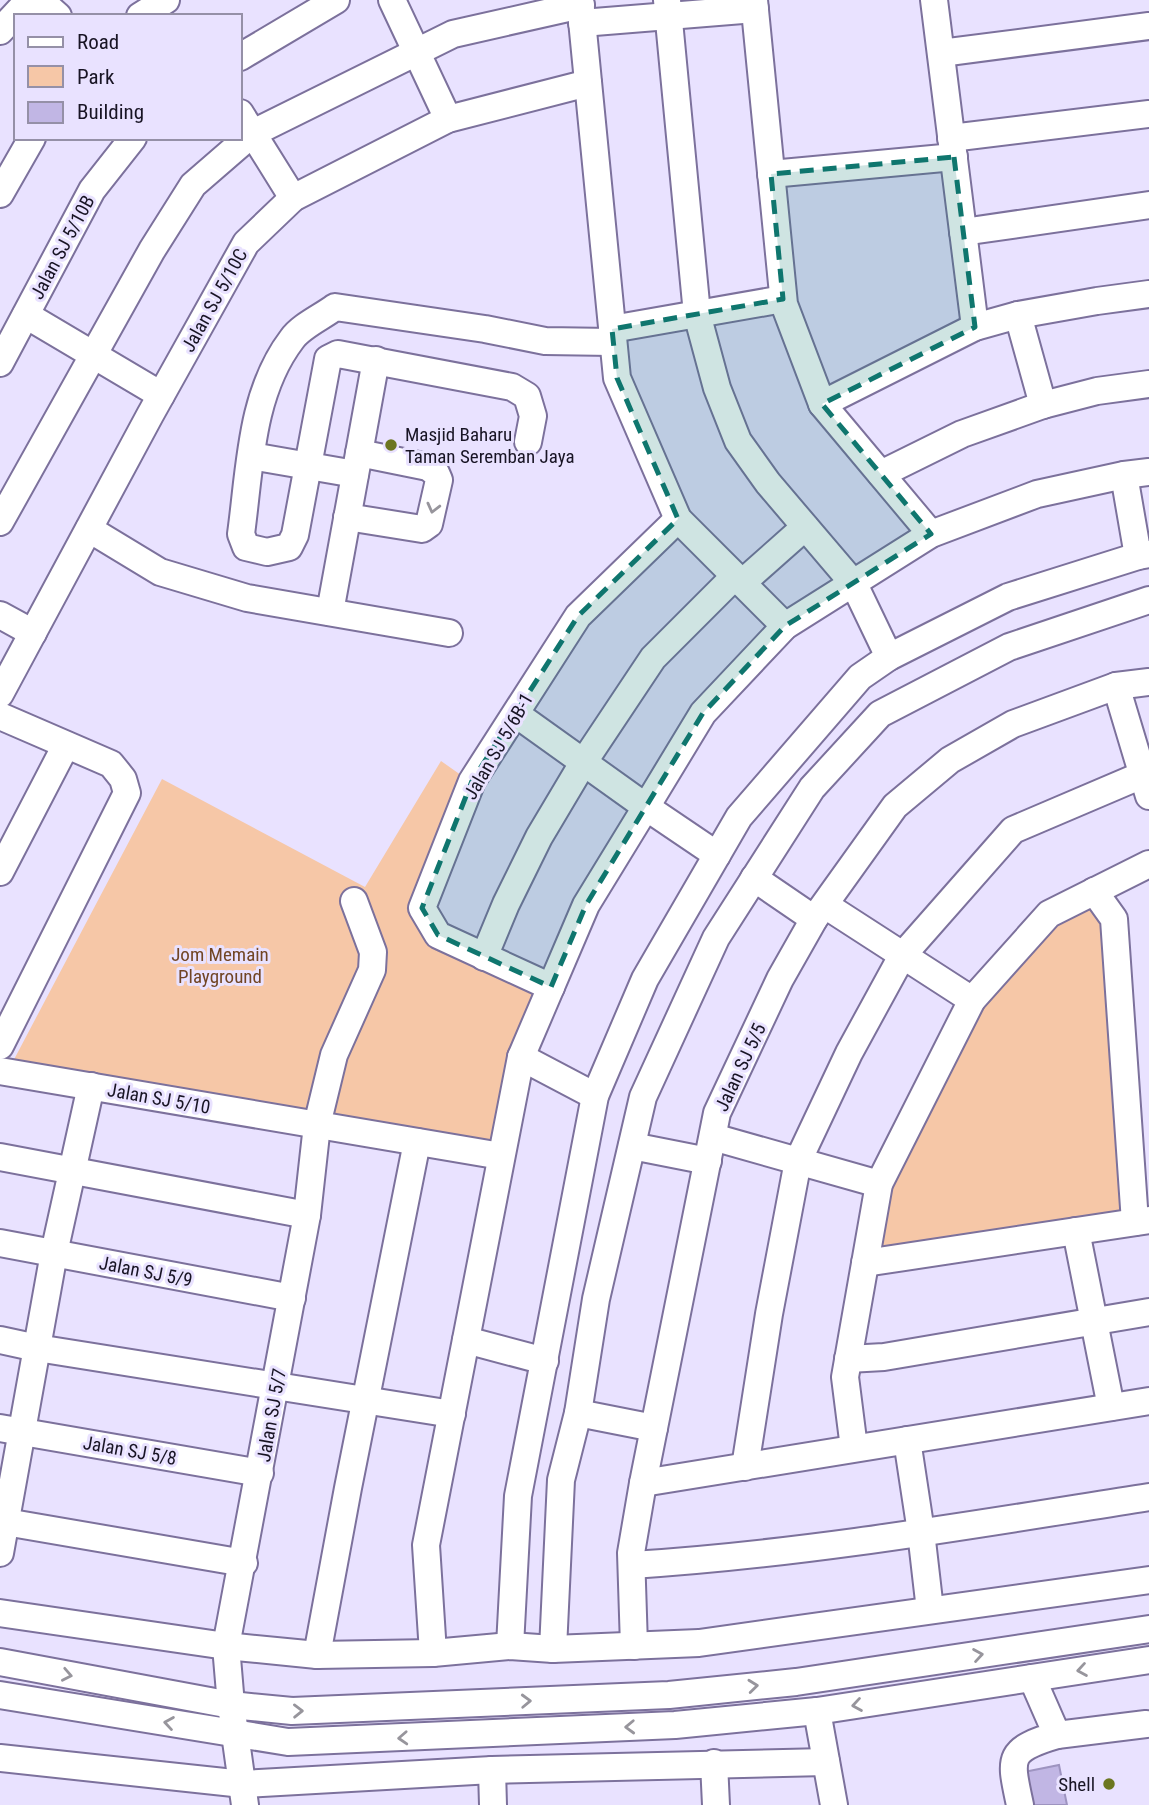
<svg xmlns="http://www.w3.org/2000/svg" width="1149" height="1805" font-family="'Roboto Condensed',sans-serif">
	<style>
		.green { fill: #f6c7a7 }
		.building { fill: #c1b6e4; stroke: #9e94c0; stroke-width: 2 }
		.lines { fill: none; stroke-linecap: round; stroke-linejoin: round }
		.minor-casing { stroke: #7c719c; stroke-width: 30 }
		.minor { stroke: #fff; stroke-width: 26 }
		.oneway { stroke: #97959c }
		.marked { fill: #0f766e; fill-opacity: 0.2; stroke: #0f766e; stroke-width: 5; stroke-dasharray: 14 9; stroke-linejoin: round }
		.poi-dot { fill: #6c7620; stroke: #e9e2ff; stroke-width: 2.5 }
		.labels { text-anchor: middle; stroke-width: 6; stroke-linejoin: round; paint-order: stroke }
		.street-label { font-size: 19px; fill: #181424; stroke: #e9e2ff }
		.poi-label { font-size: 19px; fill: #181424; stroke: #e9e2ff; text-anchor: start }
		.park-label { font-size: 19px; fill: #714524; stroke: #e9e2ff }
	</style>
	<rect width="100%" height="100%" fill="#e9e2ff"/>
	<!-- green -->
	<g class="green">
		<path d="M441 761 468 780 418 907 546 988 497 1151 9 1069 162 779 365 887Z"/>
		<path d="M1093 895 1111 920 1132 1220 869 1260 881 1184 956 1036 1050 915Z"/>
	</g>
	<!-- building -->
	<path class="building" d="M1059 1765 1067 1805H1026L1019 1773Z"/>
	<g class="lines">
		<defs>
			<g id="minor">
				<path d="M40 0 58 16"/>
				<path d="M392 0 448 119"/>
				<path d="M580 0 617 378 678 519 785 626"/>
				<path d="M667 0 697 314 717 388 738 441 768 483 854 584 889 657"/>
				<path d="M754 0 784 304 822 404 931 534"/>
				<path d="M934 0 975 327"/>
				<path d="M140 16 166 0"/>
				<path d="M582 23 755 9"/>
				<path d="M0 31 29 0"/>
				<path d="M941 53 1149 26"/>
				<path d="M240 57 336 0"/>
				<path d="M240 113 293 198"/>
				<path d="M951 138 1149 114"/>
				<path d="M771 174 954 157"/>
				<path d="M0 194 32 138"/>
				<path d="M963 232 1149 205"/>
				<path d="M26 315 161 395"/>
				<path d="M1018 315 1043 405"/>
				<path d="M612 329 783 299"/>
				<path d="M0 363 92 190 133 138"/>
				<path d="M822 404 975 327 1018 315 1097 301 1149 294"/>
				<path d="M528 442 533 416 527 396 512 387 338 354 328 359 295 535 289 547 267 552 246 547 241 534C250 469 250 394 292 339 301 326 322 317 335 307L485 329 545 341 612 342"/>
				<path d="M251 456 355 474"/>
				<path d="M881 474 962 434 1043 405 1097 391 1149 384"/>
				<path d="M1124 475 1138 556"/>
				<path d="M347 517 422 529 429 524 439 480 436 473 428 467 359 453"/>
				<path d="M0 522 152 250 193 185 253 133 453 34 581 5"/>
				<path d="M89 529 160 572 247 598 449 633"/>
				<path d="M742 583 805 527"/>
				<path d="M330 612 376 360"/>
				<path d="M0 615 33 633"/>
				<path d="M1116 686 1149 796"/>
				<path d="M0 694 150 415 246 243 293 198 448 119 588 83"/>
				<path d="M516 714 646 807 717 855"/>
				<path d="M0 716 111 764 123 779 127 793 0 1046"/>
				<path d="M0 872 66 745"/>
				<path d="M754 878 814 919"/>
				<path d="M1094 891 1114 919 1135 1222"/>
				<path d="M825 905 972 1000"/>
				<path d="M484 957 506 904 539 837 583 763 653 658 735 576"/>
				<path d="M551 987 438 935 422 908 472 781 578 616 678 519"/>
				<path d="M521 1057 595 1096"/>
				<path d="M0 1071 501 1156"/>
				<path d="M713 1137 879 1184"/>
				<path d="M632 1146 708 1161"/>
				<path d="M0 1157 307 1215"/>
				<path d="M1076 1231 1111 1407"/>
				<path d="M0 1243 292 1298"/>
				<path d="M865 1263 1149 1220"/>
				<path d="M0 1340 37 1348 452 1414"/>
				<path d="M466 1340 545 1361"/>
				<path d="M848 1359 884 1357 1149 1312"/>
				<path d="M578 1413 654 1428"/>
				<path d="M0 1428 260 1473"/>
				<path d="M907 1440 921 1532 930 1610"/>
				<path d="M854 1448 845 1377 879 1184 972 1000 1049 914 1149 864"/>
				<path d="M745 1467 769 1314 798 1161 849 1053 902 956 1013 830 1149 772"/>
				<path d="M643 1483 1149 1401"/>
				<path d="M0 1521 244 1563"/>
				<path d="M0 1553 54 1253 91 1086"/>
				<path d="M632 1565C805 1554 977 1524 1149 1497"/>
				<path d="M0 1613 226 1646 317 1655 433 1653 510 1646 553 1649 699 1643 1149 1580"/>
				<path d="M510 1646 518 1496 595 1096 645 979 739 817 860 677 889 657 1008 597 1138 556 1149 554"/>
				<path d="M634 1646 631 1553 643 1483 717 1113 780 979 814 919 895 806 950 760 1013 724 1116 686 1149 682"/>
				<path d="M553 1649 561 1480 578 1413 596 1299 643 1097 716 938 812 788 880 714 1009 647 1149 600"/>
				<path d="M433 1653 426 1545 521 1057 586 905 646 807 703 713 785 626 931 534 1037 494 1124 475 1149 472"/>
				<path d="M317 1655 348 1488 417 1142"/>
				<path d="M0 1662 231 1705 292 1711 669 1695 796 1682 1149 1629"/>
				<path d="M0 1695 288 1742 675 1725 817 1711 1149 1660"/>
				<path d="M817 1711 834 1805"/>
				<path d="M1057 1735 1146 1724"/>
				<path d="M0 1758 243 1784 492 1770 826 1762"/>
				<path d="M714 1763 716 1805"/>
				<path d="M492 1770 493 1805"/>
				<path d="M245 1805 231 1705 226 1646 307 1215 317 1125 334 1055 372 970 373 952 354 901"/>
				<path d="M1020 1805C1010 1758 1006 1750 1057 1735L1032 1678"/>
			</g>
		</defs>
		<!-- minor casing -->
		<use href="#minor" class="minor-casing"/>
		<!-- minor -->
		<use href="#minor" class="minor"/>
	</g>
	<!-- one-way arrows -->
	<defs><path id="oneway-chevron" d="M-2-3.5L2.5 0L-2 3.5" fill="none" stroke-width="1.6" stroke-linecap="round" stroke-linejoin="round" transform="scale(1.75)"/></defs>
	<g class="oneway">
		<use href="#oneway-chevron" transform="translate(433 508) rotate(104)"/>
		<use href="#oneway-chevron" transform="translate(978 1655) rotate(-9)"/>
		<use href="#oneway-chevron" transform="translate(1082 1670) rotate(171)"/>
		<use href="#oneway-chevron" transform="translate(67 1675) rotate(11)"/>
		<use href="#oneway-chevron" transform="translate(753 1686) rotate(-6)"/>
		<use href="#oneway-chevron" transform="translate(526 1701) rotate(-2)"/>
		<use href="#oneway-chevron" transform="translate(857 1705) rotate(171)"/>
		<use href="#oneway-chevron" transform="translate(298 1711) rotate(-1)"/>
		<use href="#oneway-chevron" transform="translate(169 1723) rotate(-171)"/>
		<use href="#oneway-chevron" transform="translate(630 1727) rotate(178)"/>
		<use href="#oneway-chevron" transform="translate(403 1738) rotate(177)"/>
	</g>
	<!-- marked area -->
	<path class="marked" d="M954 157 975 327 822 404 931 534 785 626 703 713 586 905 551 987 438 935 422 908 472 781 578 616 678 519 617 378 612 329 783 299 771 174Z"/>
	<!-- markers -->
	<g class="poi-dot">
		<circle cx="391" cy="445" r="7"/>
		<circle cx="1109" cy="1784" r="7"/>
	</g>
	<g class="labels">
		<!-- street labels -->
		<g class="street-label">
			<text transform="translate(62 247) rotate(-62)" y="7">Jalan SJ 5/10B</text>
			<text transform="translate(214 300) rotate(-61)" y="7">Jalan SJ 5/10C</text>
			<text transform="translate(498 746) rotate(-60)" y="7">Jalan SJ 5/6B-1</text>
			<text transform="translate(740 1067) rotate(-65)" y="7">Jalan SJ 5/5</text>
			<text transform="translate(159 1098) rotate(10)" y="7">Jalan SJ 5/10</text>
			<text transform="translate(146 1271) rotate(11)" y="7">Jalan SJ 5/9</text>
			<text transform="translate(271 1415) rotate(-80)" y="7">Jalan SJ 5/7</text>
			<text transform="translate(130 1450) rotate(10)" y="7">Jalan SJ 5/8</text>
		</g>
		<!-- poi labels -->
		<g class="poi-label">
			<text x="405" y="441">Masjid Baharu<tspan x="405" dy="22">Taman Seremban Jaya</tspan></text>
			<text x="1095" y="1791" text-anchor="end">Shell</text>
		</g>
		<!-- park labels -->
		<g class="park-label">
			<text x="220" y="961">Jom Memain<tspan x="220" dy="22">Playground</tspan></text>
		</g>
	</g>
	<!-- legend -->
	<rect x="14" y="14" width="228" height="126" fill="#e9e2ff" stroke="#9590a7" stroke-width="2"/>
	<rect x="28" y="37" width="35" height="10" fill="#ffffff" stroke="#9590a7" stroke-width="2"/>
	<text x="77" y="49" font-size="21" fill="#181424">Road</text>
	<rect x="28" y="66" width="35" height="21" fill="#f6c7a7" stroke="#9590a7" stroke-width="2"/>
	<text x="77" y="84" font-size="21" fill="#181424">Park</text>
	<rect x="28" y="102" width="35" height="21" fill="#c1b6e4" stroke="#9590a7" stroke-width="2"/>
	<text x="77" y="119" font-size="21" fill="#181424">Building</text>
</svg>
